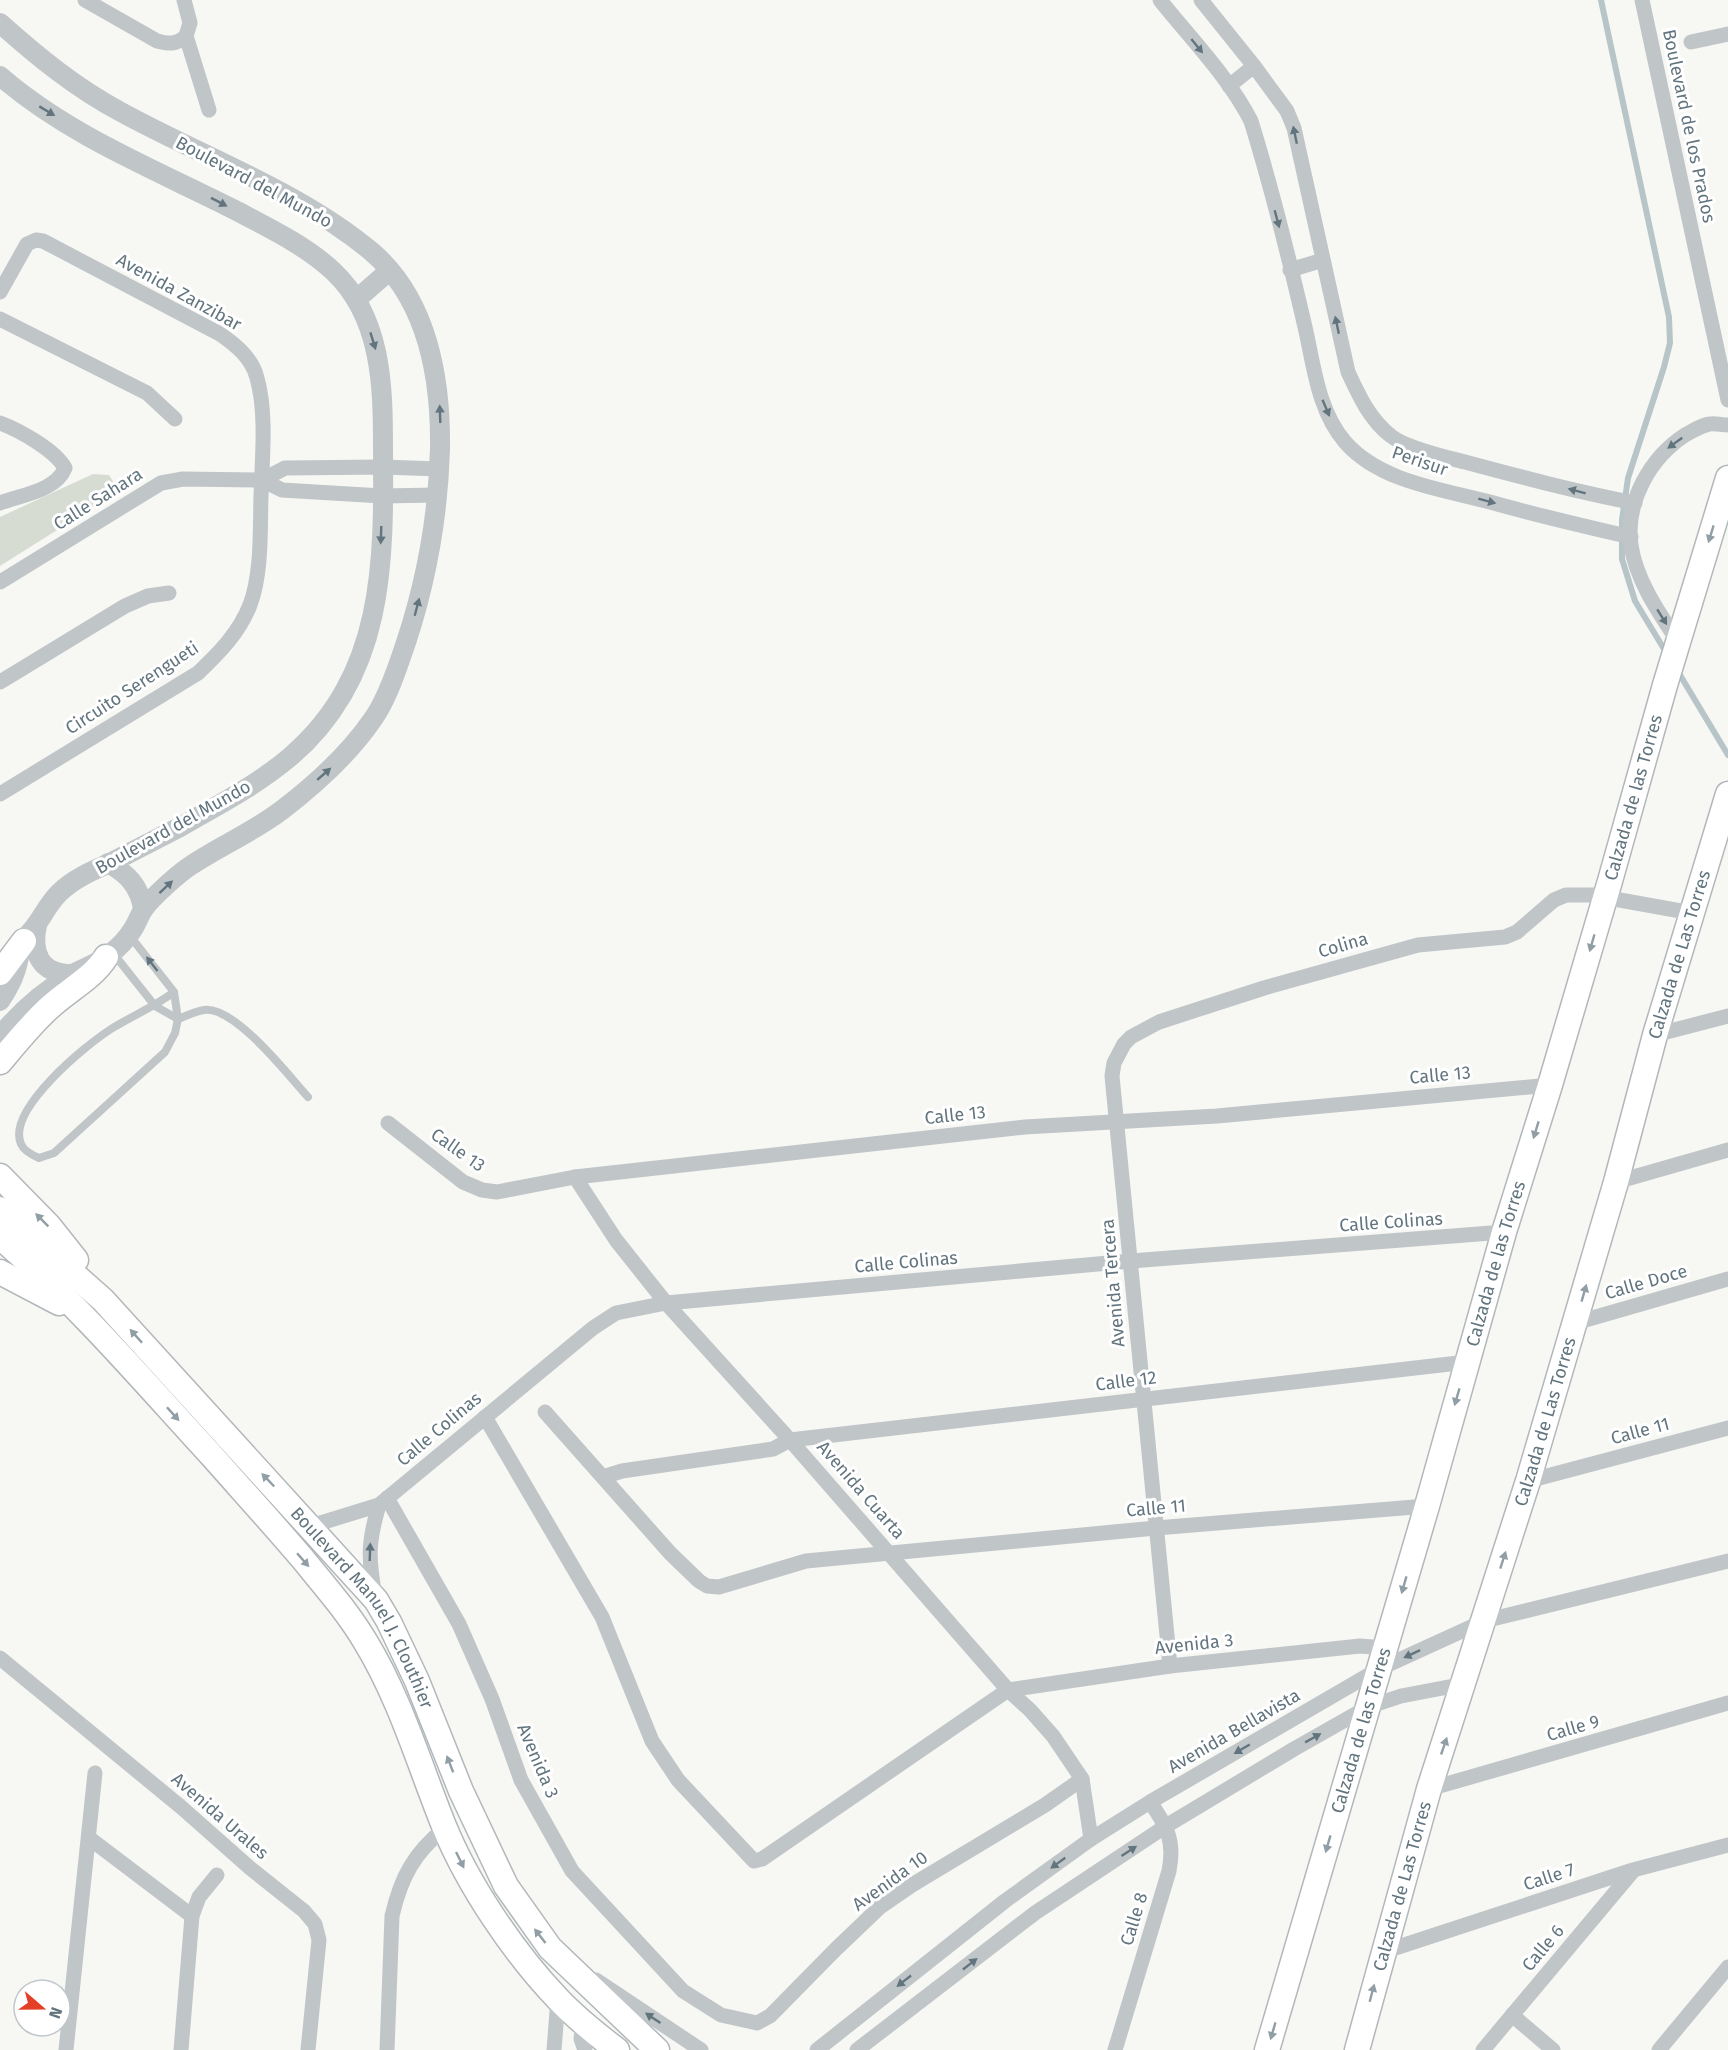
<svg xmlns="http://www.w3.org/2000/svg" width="1728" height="2050" font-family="'Fira Sans',sans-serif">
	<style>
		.green { fill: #d7dcd3 }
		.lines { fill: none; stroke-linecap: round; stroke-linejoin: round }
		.stream { stroke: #b7c5c8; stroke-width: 6 }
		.primary-casing { stroke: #b1b7ba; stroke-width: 27 }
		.service { stroke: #c0c5c8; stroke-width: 8 }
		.minor { stroke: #c0c5c8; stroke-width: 15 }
		.tertiary { stroke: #c0c5c8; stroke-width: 20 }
		.primary { stroke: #fff; stroke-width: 24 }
		.oneway { fill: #62757f }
		.oneway2 { fill: #919ea5 }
		.labels { text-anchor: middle; stroke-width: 6; stroke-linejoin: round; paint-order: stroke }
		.street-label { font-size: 18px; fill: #62757f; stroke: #fff }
	</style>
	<rect width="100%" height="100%" fill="#f7f7f4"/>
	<!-- green -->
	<path class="green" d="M93 474 109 475 119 491 0 566V517Z"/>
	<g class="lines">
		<!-- stream -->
		<g class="stream">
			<path d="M1601 0 1669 317 1670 343 1664 367 1628 478 1622 520V559L1635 601 1667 654"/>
			<path d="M1677 670 1728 755"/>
		</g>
		<defs>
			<g id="primary">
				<path d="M0 973 24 941"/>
				<path d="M0 1062C16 1043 32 1023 50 1007 68 990 93 978 106 957"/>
				<path d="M0 1176 49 1226 76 1260"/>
				<path id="s1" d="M0 1209 103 1300 376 1600 389 1622 417 1681 461 1791 506 1886 550 1948 657 2050"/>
				<path d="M0 1237C77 1303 144 1382 213 1457 243 1491 273 1524 302 1558 324 1585 347 1611 365 1641 400 1698 419 1764 444 1826 468 1885 514 1953 558 1999 576 2018 596 2034 617 2050"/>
				<path d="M0 1272 59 1303"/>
				<path id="s2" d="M1267 2050 1427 1506 1504 1232 1550 1085 1610 881 1665 685 1728 478"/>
				<path id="s3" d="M1357 2050 1429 1789 1528 1481 1616 1182 1655 1035 1728 794"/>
			</g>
		</defs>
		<!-- primary casing -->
		<use href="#primary" class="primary-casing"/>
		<!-- service -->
		<g class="service">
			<path d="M130 936 174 992 178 1019 175 1033 165 1052 54 1153 39 1158C32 1155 24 1151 21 1144 6 1110 86 1045 111 1029 132 1016 154 1007 174 992"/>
			<path d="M113 953 155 1006 178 1019C186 1016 196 1011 204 1010 235 1006 288 1075 308 1097"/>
		</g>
		<!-- minor -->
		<g class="minor">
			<path d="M85 0 157 41C169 44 176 45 186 36"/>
			<path d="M184 0 190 23 186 36 209 110"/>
			<path d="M1160 0C1191 39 1228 76 1251 121 1272 189 1289 258 1305 327 1314 366 1318 411 1345 442 1380 482 1441 489 1490 502 1536 515 1583 526 1631 537"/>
			<path d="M1201 0 1254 66 1287 111 1294 128 1348 372C1359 396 1370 420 1391 436 1406 448 1445 457 1465 462 1521 477 1577 492 1635 503"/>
			<path d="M1642 0 1728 400"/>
			<path d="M1691 42 1728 34"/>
			<path d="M1229 86 1254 66"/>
			<path d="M1290 270 1323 260"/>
			<path d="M0 292 27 244 36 240 43 241 220 334C236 345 252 358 257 378 267 413 262 460 261 496 260 530 262 573 250 605 239 633 219 653 198 673L0 794"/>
			<path d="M0 319 147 393 175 419"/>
			<path d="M0 423C19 430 55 450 65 468 56 491 21 495 0 503"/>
			<path d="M262 480 285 468 383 467 439 469"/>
			<path d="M0 582 161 483 183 479 262 480 282 490 382 496 437 495"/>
			<path d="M1679 643C1659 613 1636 580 1631 545 1625 502 1650 458 1685 435 1693 431 1701 425 1710 424 1715 423 1722 425 1728 425"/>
			<path d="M0 682 125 606 148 596 169 593"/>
			<path d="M1655 1035 1728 1016"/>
			<path d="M388 1123 463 1182 482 1190 497 1192 575 1177 1025 1127 1217 1116 1550 1085"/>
			<path d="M575 1177 616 1240 666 1303 790 1440 1008 1690 1030 1710 1053 1736 1082 1779 1091 1839"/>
			<path d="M1616 1182 1728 1150"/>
			<path d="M1575 1323 1728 1279"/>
			<path d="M545 1412 670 1553 699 1581 707 1586 719 1587 806 1561 1156 1528 1427 1506"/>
			<path d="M485 1417 602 1617 652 1741 678 1780 754 1861 762 1859 1008 1690 1170 1666 1360 1646 1385 1648"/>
			<path d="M603 1477 622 1471 773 1449 790 1440 1467 1362"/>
			<path d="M1528 1481 1728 1428"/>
			<path d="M387 1498 459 1624 492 1699 521 1780 572 1871 683 1991 721 2015 757 2023 770 2016 836 1949 880 1907 912 1885 1045 1805 1082 1779"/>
			<path d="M311 1526 379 1505 593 1328 616 1313 666 1303 1131 1261 1504 1232"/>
			<path d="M375 1596C368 1558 368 1542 379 1505"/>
			<path d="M0 1658 181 1807 250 1868 304 1911 315 1924 319 1940 308 2050"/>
			<path d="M1170 1666 1112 1076 1114 1063 1124 1044 1131 1037 1159 1022 1264 988 1418 945 1505 937 1517 932 1554 900 1566 895H1592L1692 913"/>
			<path d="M1429 1789 1728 1703"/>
			<path d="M89 1838 192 1916"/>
			<path d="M1383 1952 1633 1870 1728 1845"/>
			<path d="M596 1980 701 2050"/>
			<path d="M1512 2015 1553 2050"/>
			<path d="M583 2023 581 2039 585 2050"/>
			<path d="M66 2050 95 1773"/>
			<path d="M181 2050 192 1916 199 1897 217 1875"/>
			<path d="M387 2050 392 1916C401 1877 414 1853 445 1828"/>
			<path d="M554 2050 558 1999"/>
			<path d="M817 2050 1005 1901 1091 1839 1150 1802 1379 1669 1484 1621 1728 1561"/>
			<path d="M857 2050 1035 1913 1166 1826 1294 1749 1368 1707 1401 1696 1464 1684"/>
			<path d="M1115 2050 1169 1871C1175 1841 1167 1826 1150 1802"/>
			<path d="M1483 2050 1633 1871"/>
			<path d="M1659 2050 1728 1967"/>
		</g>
		<!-- tertiary -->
		<g class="tertiary">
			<path d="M0 23C38 57 76 88 121 112 203 157 301 192 372 252 428 300 441 380 440 449 438 521 424 593 400 660 393 680 385 702 373 719 349 754 316 784 282 810 253 832 220 846 190 866 178 874 151 898 143 910 139 916 137 923 133 929 127 939 118 948 109 955 97 964 83 968 71 975 44 991 20 1012 0 1036"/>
			<path d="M0 76C68 135 154 169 233 209 267 227 305 245 333 271 382 317 383 386 383 448 384 563 385 676 290 757 257 785 218 805 180 827 157 839 133 851 110 863 92 871 73 879 59 893 49 903 44 914 36 925 33 930 27 935 24 940 19 950 19 962 15 972 12 982 6 992 0 1001"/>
			<path d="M357 299 389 271"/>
			<path d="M108 863C128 874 139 886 143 908"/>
			<path d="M37 925C31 953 40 974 72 974"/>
		</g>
		<!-- primary -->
		<use href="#primary" class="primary"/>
	</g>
	<!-- one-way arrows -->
	<defs><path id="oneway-solid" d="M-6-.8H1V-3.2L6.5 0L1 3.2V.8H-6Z" transform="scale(1.5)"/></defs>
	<g class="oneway">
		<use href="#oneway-solid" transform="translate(1197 46) rotate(51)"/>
		<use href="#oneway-solid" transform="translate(47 111) rotate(31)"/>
		<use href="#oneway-solid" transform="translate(1295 135) rotate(-102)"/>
		<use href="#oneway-solid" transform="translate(219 202) rotate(27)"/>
		<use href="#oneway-solid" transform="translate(1277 219) rotate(75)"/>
		<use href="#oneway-solid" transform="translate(1337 325) rotate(-102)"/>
		<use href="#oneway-solid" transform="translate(373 341) rotate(73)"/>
		<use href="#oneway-solid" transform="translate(1326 408) rotate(67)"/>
		<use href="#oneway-solid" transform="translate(440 414) rotate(-92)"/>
		<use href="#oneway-solid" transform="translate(1675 443) rotate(144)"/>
		<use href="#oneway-solid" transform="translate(1577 491) rotate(-165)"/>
		<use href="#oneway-solid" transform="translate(1487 501) rotate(15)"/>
		<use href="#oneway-solid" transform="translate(381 535) rotate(92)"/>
		<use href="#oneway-solid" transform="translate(417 607) rotate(-75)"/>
		<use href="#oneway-solid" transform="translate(1662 617) rotate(58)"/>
		<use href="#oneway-solid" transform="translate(324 774) rotate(-41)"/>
		<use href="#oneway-solid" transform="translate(166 887) rotate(-43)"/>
		<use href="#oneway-solid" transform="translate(152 964) rotate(-128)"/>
		<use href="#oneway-solid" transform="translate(370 1552) rotate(-88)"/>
		<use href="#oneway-solid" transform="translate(1412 1654) rotate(155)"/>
		<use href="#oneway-solid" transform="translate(1313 1738) rotate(-29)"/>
		<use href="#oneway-solid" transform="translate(1242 1749) rotate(150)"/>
		<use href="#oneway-solid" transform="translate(1129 1851) rotate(-33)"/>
		<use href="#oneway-solid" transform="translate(1058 1863) rotate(144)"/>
		<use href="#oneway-solid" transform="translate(970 1964) rotate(-38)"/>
		<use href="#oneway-solid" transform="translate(904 1981) rotate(142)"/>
		<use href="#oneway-solid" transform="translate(653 2018) rotate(-146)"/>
	</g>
	<g class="oneway2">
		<use href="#oneway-solid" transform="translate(1711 534) rotate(107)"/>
		<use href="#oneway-solid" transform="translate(1592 943) rotate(106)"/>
		<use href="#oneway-solid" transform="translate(1536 1130) rotate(107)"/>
		<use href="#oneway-solid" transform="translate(42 1220) rotate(-135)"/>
		<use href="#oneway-solid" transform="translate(1584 1293) rotate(-74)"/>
		<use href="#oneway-solid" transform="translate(136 1336) rotate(-132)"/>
		<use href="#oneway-solid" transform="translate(1457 1397) rotate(106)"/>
		<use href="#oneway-solid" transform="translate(173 1414) rotate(48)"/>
		<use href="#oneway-solid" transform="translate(268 1480) rotate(-134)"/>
		<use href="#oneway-solid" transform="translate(303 1560) rotate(49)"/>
		<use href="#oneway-solid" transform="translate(1503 1560) rotate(-72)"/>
		<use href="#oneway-solid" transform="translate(1404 1585) rotate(106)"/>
		<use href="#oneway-solid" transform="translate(1444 1746) rotate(-71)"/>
		<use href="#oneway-solid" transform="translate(450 1764) rotate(-111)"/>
		<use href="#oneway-solid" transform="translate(1328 1844) rotate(106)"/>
		<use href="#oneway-solid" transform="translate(460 1860) rotate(64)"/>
		<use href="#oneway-solid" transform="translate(540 1936) rotate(-128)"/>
		<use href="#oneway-solid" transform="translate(1372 1993) rotate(-75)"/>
		<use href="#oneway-solid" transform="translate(1273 2031) rotate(106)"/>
	</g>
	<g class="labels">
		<!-- street labels -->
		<g class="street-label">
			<text transform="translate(1689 126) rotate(78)" y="6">Boulevard de los Prados</text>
			<text transform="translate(254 182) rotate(28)" y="6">Boulevard del Mundo</text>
			<text transform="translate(179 292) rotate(29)" y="6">Avenida Zanzibar</text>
			<text transform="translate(1420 461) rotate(19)" y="6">Perisur</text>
			<text transform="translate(98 499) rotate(-32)" y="6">Calle Sahara</text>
			<text transform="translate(132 688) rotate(-33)" y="6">Circuito Serengueti</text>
			<text dy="6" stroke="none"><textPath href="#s2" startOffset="1305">Calzada de las Torres</textPath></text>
			<text transform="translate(173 827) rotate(-29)" y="6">Boulevard del Mundo</text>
			<text transform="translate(1343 945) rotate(-16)" y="6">Colina</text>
			<text dy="6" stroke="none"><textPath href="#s3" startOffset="1142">Calzada de Las Torres</textPath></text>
			<text transform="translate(1440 1075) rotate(-5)" y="6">Calle 13</text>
			<text transform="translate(955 1115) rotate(-6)" y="6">Calle 13</text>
			<text transform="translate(458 1150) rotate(35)" y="6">Calle 13</text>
			<text transform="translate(1391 1222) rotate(-4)" y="6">Calle Colinas</text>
			<text transform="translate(906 1262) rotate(-5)" y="6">Calle Colinas</text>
			<text dy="6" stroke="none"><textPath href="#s2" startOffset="819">Calzada de las Torres</textPath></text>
			<text transform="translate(1646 1282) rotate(-16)" y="6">Calle Doce</text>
			<text transform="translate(1113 1283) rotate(-95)" y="6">Avenida Tercera</text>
			<text transform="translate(1126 1381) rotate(-7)" y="6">Calle 12</text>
			<text dy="6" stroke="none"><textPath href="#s3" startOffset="656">Calzada de Las Torres</textPath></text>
			<text transform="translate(439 1429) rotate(-40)" y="6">Calle Colinas</text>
			<text transform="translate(1640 1431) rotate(-15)" y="6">Calle 11</text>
			<text transform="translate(861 1490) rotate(49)" y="6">Avenida Cuarta</text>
			<text transform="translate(1156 1508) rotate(-5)" y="6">Calle 11</text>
			<text dy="6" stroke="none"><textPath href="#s1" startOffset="542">Boulevard Manuel J. Clouthier</textPath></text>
			<text transform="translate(1194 1644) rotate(-6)" y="6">Avenida 3</text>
			<text transform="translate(1573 1728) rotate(-16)" y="6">Calle 9</text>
			<text dy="6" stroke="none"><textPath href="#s2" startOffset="333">Calzada de las Torres</textPath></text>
			<text transform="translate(1234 1731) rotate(-30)" y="6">Avenida Bellavista</text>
			<text transform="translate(538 1761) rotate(67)" y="6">Avenida 3</text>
			<text transform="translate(220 1816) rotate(41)" y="6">Avenida Urales</text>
			<text transform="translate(1549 1877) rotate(-18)" y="6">Calle 7</text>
			<text transform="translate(890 1881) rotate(-36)" y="6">Avenida 10</text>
			<text dy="6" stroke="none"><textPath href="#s3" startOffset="170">Calzada de Las Torres</textPath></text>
			<text transform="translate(1134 1919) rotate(-73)" y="6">Calle 8</text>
			<text transform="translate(1543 1948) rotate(-50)" y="6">Calle 6</text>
		</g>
	</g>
	<!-- north arrow -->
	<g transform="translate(42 2008) rotate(110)"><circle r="28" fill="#ffffff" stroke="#c0c8cc" stroke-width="1.5"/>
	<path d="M0-4.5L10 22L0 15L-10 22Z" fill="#e44027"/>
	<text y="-9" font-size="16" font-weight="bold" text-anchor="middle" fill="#62757f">N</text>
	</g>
</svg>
